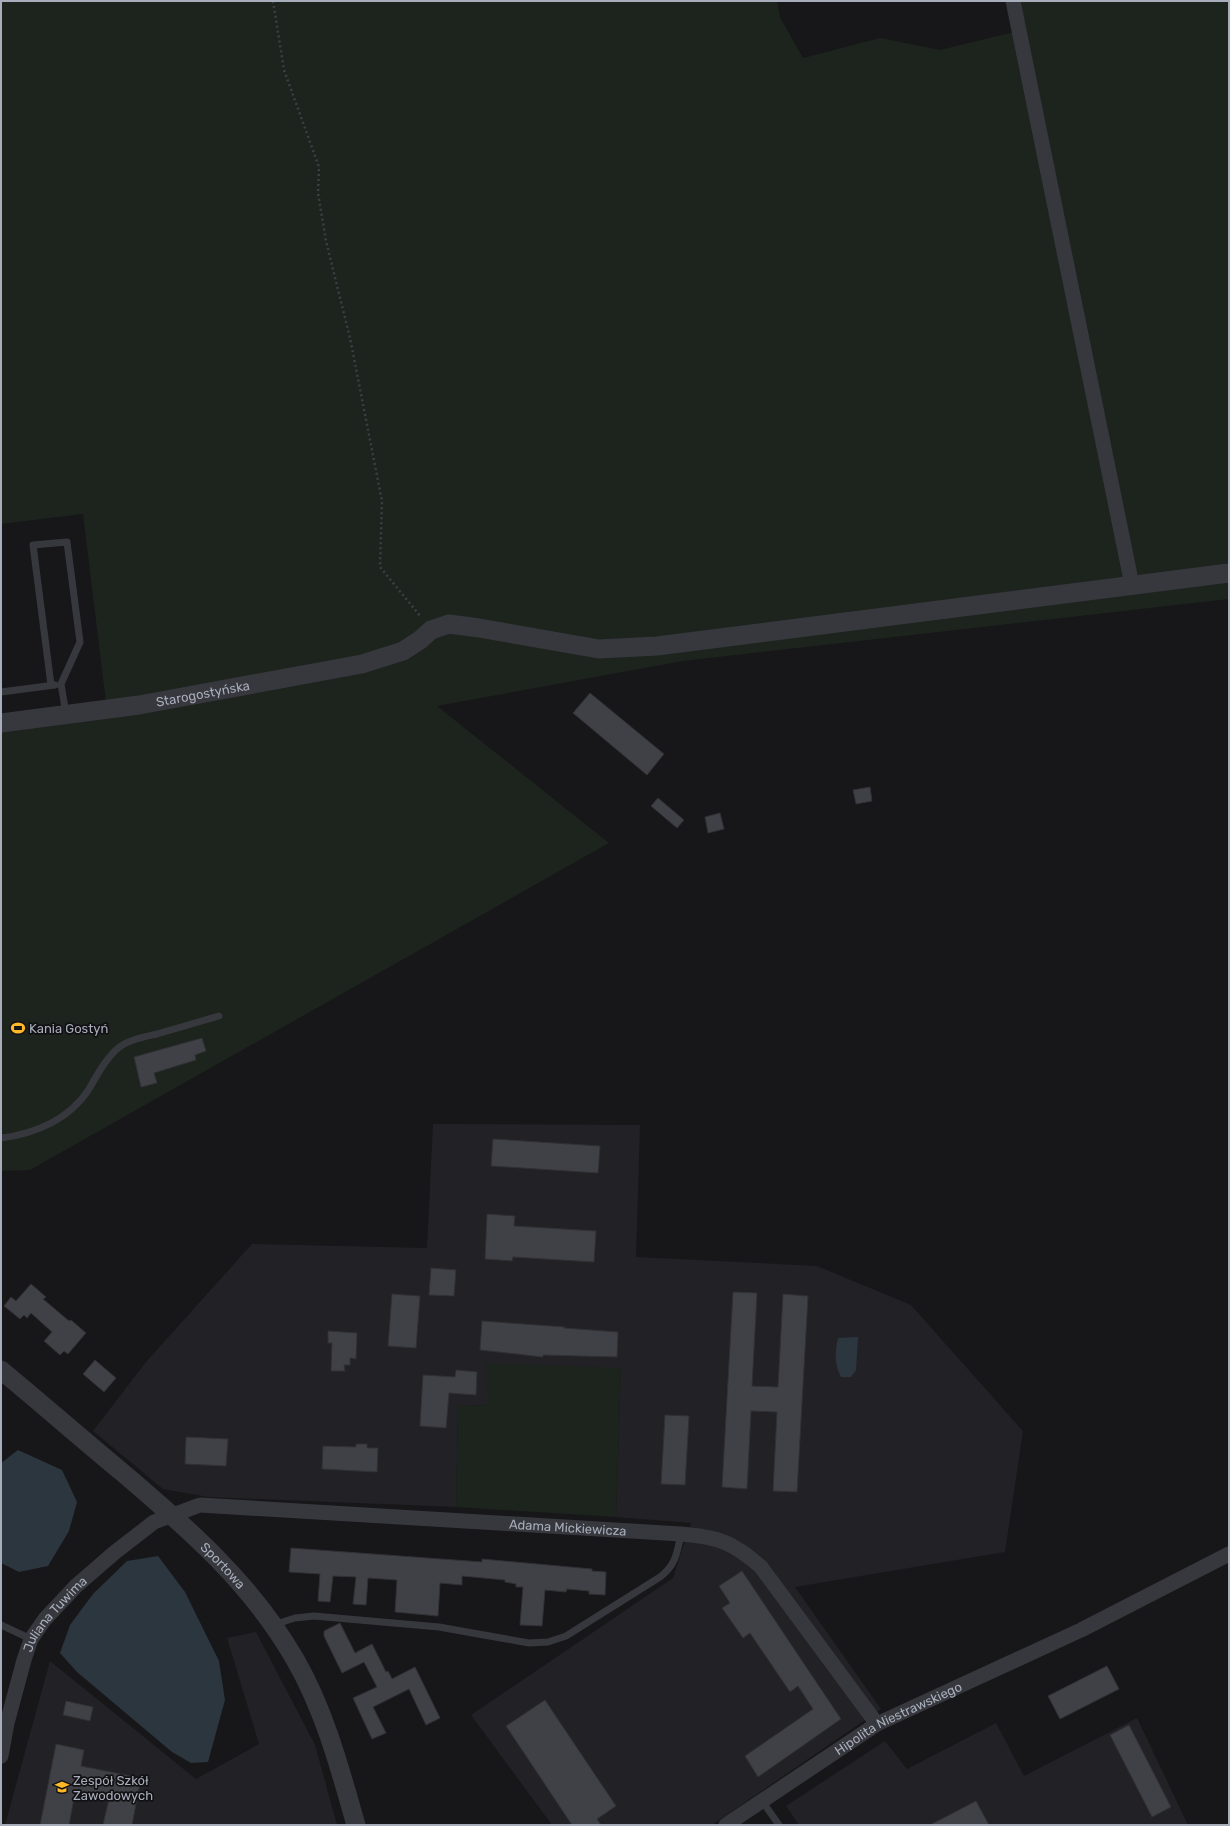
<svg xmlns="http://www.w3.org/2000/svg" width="1230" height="1826" font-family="Rubik,sans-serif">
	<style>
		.built { fill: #222226 }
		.green { fill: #1c241d }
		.water { fill: #2b363e }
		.building { fill: #404146; stroke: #303035 }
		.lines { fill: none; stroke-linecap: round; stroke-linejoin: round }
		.path { stroke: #3d3f45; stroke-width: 2.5; stroke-dasharray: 2 3; stroke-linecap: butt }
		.service { stroke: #37383e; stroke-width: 7 }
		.minor { stroke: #37383e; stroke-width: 15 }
		.tertiary { stroke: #37383e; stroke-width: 19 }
		.labels { text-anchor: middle; stroke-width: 3.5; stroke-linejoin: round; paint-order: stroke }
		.street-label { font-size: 13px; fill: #a7adba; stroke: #121114 }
		.poi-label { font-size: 13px; fill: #a7adba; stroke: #121114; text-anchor: start }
	</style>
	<rect width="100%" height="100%" fill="#171619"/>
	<!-- built -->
	<g class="built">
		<path d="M433 1124 640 1125 636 1257 817 1266 911 1305 1023 1431 1005 1552 795 1587 881 1709 712 1825H552L471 1715 673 1578 691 1523 616 1517 621 1368 489 1405 458 1406 456 1507 208 1497 163 1489 93 1431 146 1362 252 1244 427 1248Z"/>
		<path d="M256 1632 315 1745 337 1825H5L50 1661 196 1779 259 1744 227 1638Z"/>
		<path d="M1137 1718 1188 1825H799L786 1806 885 1741 907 1769 996 1723 1024 1776Z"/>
	</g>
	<!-- green -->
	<g class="green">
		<path d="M1 1H777L780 17 803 58 880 38 940 50 1022 30 1017 1H1229V599L683 661 437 706 609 843 30 1170 1 1171V726L107 711 83 514 1 524Z"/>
		<path d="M486 1363 621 1368 616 1517 456 1507 458 1406 488 1405Z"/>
	</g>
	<!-- water -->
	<g class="water">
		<path d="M858 1337 856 1370 851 1377H841C834 1364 835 1352 838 1338Z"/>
		<path d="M18 1450 62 1470 77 1502 69 1531 48 1566 19 1572 1 1563V1463Z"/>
		<path d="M158 1556 185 1592 219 1661 225 1700 208 1762 191 1763 172 1752 77 1672 60 1653 70 1625 93 1594 127 1561Z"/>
	</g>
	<!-- building -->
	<g class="building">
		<path d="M590 693 664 754 647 775 573 713Z"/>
		<path d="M870 787 872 801 856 804 853 790Z"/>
		<path d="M658 798 684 820 677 828 651 806Z"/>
		<path d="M720 813 724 829 708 833 705 817Z"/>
		<path d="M202 1038 206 1051 195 1055 196 1060 154 1073 157 1083 141 1087 134 1057Z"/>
		<path d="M493 1139 600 1146 598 1173 491 1166Z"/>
		<path d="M487 1214 515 1216 514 1226 596 1231 594 1262 513 1257 512 1261 485 1259Z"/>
		<path d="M431 1268 456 1270 454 1296 429 1295Z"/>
		<path d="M31 1284 46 1297 43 1299 69 1321 71 1320 86 1333 68 1354 64 1351 60 1355 44 1341 52 1332 31 1313 27 1318 24 1315 20 1319 4 1306 11 1297 16 1301Z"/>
		<path d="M733 1292 757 1293 752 1386 778 1387 783 1294 808 1296 797 1492 773 1491 777 1412 751 1411 747 1489 722 1487Z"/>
		<path d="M392 1294 420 1296 416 1348 388 1346Z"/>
		<path d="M482 1321 565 1327 564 1328 618 1332 617 1357 543 1355V1357L480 1350Z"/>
		<path d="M328 1331 357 1333 356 1359 350 1358V1365H344L345 1371H331L332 1343H328Z"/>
		<path d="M95 1360 116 1378 104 1392 83 1374Z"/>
		<path d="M456 1370 477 1372 476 1395 449 1393 446 1428 420 1426 423 1375 455 1377Z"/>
		<path d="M665 1415 689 1416 685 1485 661 1484Z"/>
		<path d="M186 1437 228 1439 226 1466 185 1464Z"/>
		<path d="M356 1444H367V1448H378L377 1472 322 1469 323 1446 356 1447Z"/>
		<path d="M291 1548 482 1562V1559L592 1569V1571L606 1572 605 1595 589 1594V1591L567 1589 566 1592 545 1590 542 1626 520 1625 523 1587H516V1584L505 1582V1580L462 1576V1585L440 1583 438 1616 395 1612 397 1580 368 1578 366 1605 353 1604 356 1577 333 1576 330 1602 318 1601 320 1574 289 1572Z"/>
		<path d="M742 1571 841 1719 758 1777 745 1756 813 1709 798 1686 790 1692 750 1633 743 1638 722 1608 730 1603 719 1586Z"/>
		<path d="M340 1623 355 1653 372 1644 386 1672 388 1671 392 1679 415 1667 440 1718 426 1725 409 1689 373 1707 386 1733 372 1739 353 1698 377 1687 364 1662 342 1673 324 1636V1631Z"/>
		<path d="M1107 1666 1119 1689 1060 1719 1048 1696Z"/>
		<path d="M545 1700 616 1806 597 1819 601 1825H572L506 1726Z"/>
		<path d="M66 1701 93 1707 90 1721 63 1715Z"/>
		<path d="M1129 1725 1171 1807 1152 1817 1110 1735Z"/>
		<path d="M56 1744 84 1750 81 1766 141 1778 132 1825H103L109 1799 75 1793 69 1825H40Z"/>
		<path d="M976 1801 989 1825H930Z"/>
	</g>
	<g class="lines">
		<!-- path -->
		<path class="path" d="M273 1 284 70 319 167 318 193 326 241 350 338 382 501 380 567 421 617"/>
		<!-- service -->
		<g class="service">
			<path d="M51 685 33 545 67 542 80 642 61 684 66 714"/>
			<path d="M1 692 55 685"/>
			<path d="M1 1138C35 1134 70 1119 89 1089 97 1075 105 1060 117 1049 127 1040 144 1037 157 1034 178 1028 198 1022 219 1016"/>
			<path d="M1 1625 31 1639"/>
			<path d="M273 1625 295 1618 314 1616 439 1627 529 1643 548 1642 566 1636 660 1577C676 1565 677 1553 681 1534"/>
			<path d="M762 1801 779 1825"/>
		</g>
		<!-- minor -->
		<g class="minor">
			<path d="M1013 1 1132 585"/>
			<path id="s1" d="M1 1756 7 1723 24 1660 31 1639 45 1619 76 1586 114 1553 154 1522 200 1505 681 1534C718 1537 733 1542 761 1567L877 1724"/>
			<path id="s2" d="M726 1825 877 1724 1081 1630 1229 1554"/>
		</g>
		<!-- tertiary -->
		<g class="tertiary">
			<path id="s3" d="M1 723 139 705 362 664 403 651 420 640 431 630 449 624 479 628 599 649 657 646 1229 573"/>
			<path id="s4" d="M1 1370C42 1404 82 1439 123 1473 189 1529 253 1585 296 1661 325 1712 340 1769 356 1825"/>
		</g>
	</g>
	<!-- icons -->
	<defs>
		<symbol id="stadium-bare" viewBox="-9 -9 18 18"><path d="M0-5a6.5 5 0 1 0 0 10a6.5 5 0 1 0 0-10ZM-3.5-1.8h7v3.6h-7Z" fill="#ffb928" stroke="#121114" stroke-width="2.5" paint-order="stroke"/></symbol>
		<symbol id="school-bare" viewBox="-9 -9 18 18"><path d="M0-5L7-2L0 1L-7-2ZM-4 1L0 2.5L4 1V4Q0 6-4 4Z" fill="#ffb928" stroke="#121114" stroke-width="2.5" paint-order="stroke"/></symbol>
	</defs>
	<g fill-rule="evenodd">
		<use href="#stadium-bare" x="8" y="1018" width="20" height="20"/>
		<use href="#school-bare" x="52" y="1777" width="20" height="20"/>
	</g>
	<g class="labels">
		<!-- street labels -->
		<g class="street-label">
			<text dy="5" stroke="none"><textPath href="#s3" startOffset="204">Starogostyńska</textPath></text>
			<text dy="5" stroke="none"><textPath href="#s1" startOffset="709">Adama Mickiewicza</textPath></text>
			<text dy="5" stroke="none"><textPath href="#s4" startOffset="296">Sportowa</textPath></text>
			<text dy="5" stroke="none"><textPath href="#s1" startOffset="155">Juliana Tuwima</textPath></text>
			<text dy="5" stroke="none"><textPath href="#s2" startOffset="203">Hipolita Niestrawskiego</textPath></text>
		</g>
		<!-- poi labels -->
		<g class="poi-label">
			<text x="29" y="1033">Kania Gostyń</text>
			<text x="73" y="1785">Zespół Szkół<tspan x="73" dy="15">Zawodowych</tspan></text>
		</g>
	</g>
	<!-- border -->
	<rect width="1230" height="1826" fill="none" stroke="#a7adba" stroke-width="4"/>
</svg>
